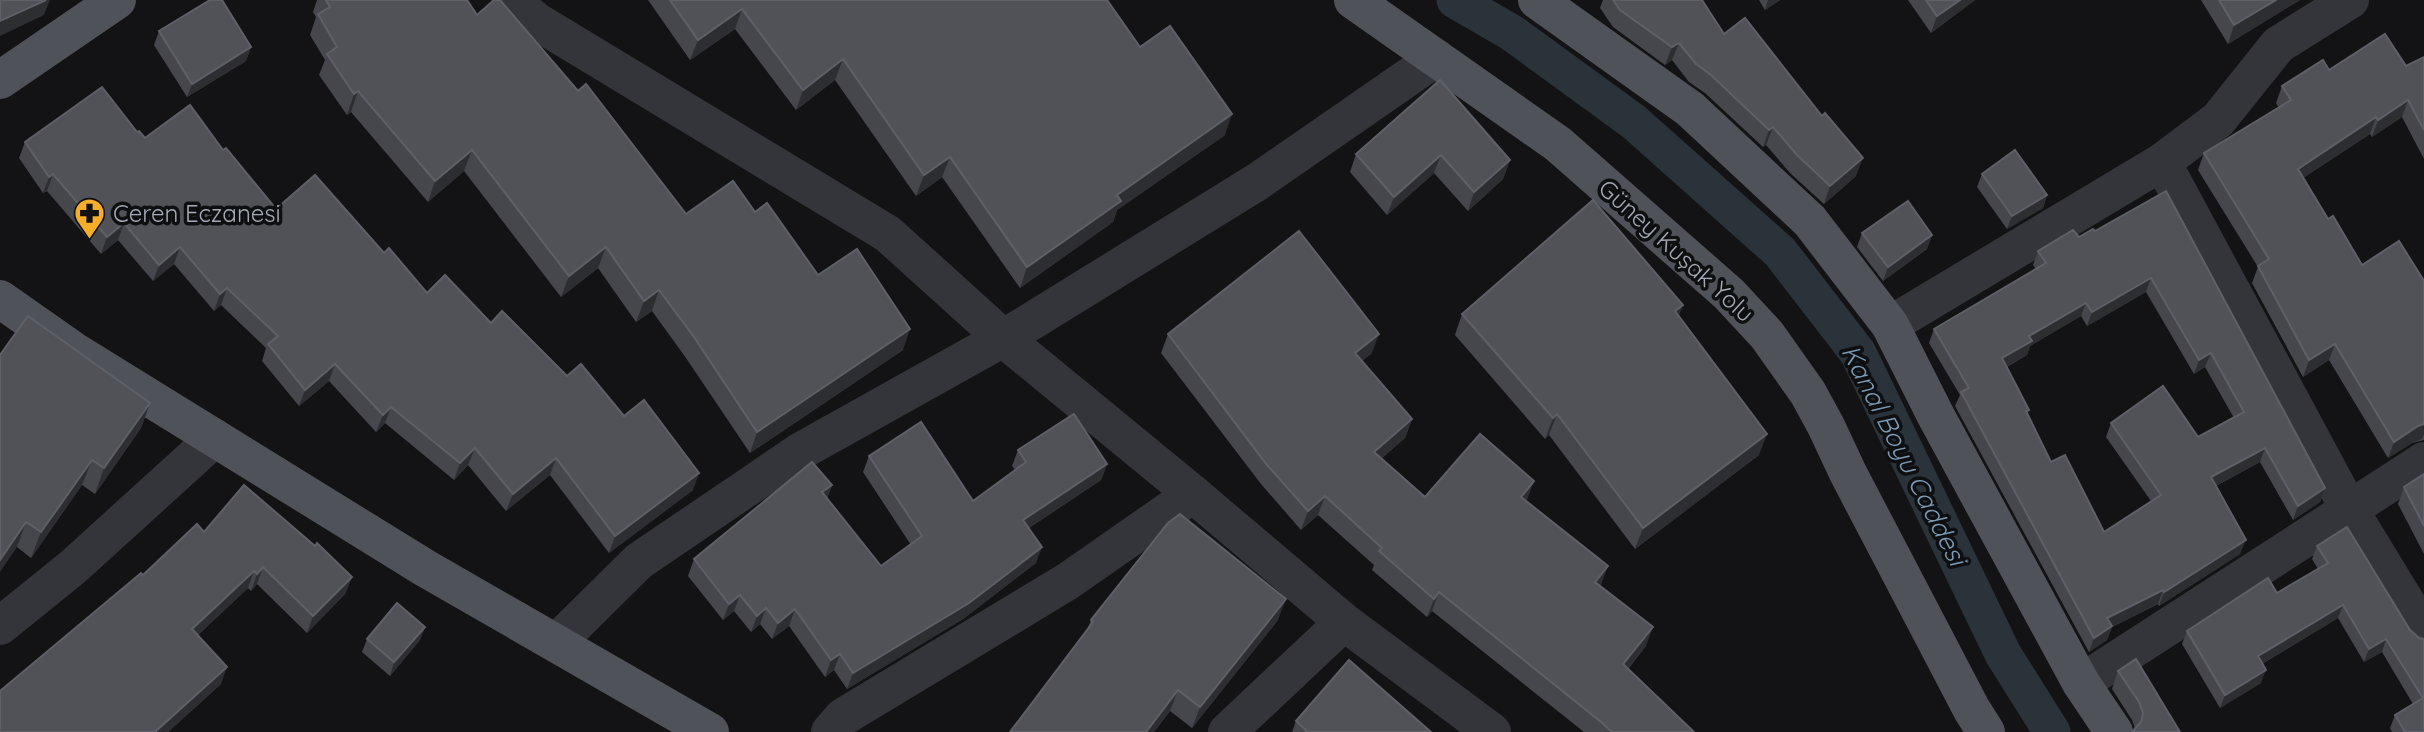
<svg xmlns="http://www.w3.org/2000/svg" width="2424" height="732" font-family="Quicksand,sans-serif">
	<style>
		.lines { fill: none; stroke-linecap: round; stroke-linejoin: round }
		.canal { stroke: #293339; stroke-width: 37 }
		.minor { stroke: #34353a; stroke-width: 38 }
		.major { stroke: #505259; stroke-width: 38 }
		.wall { fill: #46474d; fill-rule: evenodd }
		.shaded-wall { fill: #2d2e32 }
		.building { fill: #505258; stroke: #5e6067; stroke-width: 2; fill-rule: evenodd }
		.labels { text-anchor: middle; stroke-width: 7; stroke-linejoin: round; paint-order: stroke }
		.poi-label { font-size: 24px; fill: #a5aab6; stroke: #0e0f10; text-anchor: start }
		.street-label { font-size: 24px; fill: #a5aab6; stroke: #0e0f10 }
		.water-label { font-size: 26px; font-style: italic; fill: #7a99b2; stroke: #0e0f10 }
	</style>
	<rect width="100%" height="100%" fill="#131315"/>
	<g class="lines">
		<!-- canal -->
		<path class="canal" d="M1455 0 1512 33 1634 122 1780 252 1858 353 2003 654 2052 732"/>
		<!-- minor -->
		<g class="minor">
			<path d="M511 0 536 21 888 234 1003 338 1193 494 1344 622 1492 732"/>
			<path d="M2162 162 2349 509 2424 632"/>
			<path d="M1890 325 2162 162 2218 120 2278 45 2350 0"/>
			<path d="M0 626 73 567 215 438"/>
			<path d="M556 643 639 561 801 451 1014 332 1257 182 1436 58"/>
			<path d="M2081 683 2424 461"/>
			<path d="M830 732 843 717 1068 581 1193 494"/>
			<path d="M1227 732 1344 622"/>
		</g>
		<!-- major -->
		<g class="major">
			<path d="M1353 0 1558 144 1729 294 1767 335 1808 393 1826 426 1848 473 1972 710 1986 732"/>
			<path d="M1537 0 1690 109 1810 221 1890 325 1936 416 2081 683 2114 732"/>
			<path d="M0 80 117 0"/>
			<path d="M0 299 77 353 425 568 710 732"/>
		</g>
	</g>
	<!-- wall -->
	<g class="wall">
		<path d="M317 0H467L477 15 578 91 686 214 755 212 818 275 903 350 750 453 686 358 652 311 636 322 598 268 561 297 464 171 428 202 351 112 347 115 319 75 325 60 310 35 316 17 313 12Z"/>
		<path d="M648 0H1107L1140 47 1225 135 1117 210 1113 222 1020 288 942 177 916 196 835 80 796 110 735 29 690 60Z"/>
		<path d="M1603 0H1702L1724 34 1856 176 1824 204 1790 173 1766 145 1763 147 1705 93 1689 82 1672 60 1665 65 1613 27 1600 8Z"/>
		<path d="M1759 0H1780L1765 10Z"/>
		<path d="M1908 0H1975L1931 33Z"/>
		<path d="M2201 0H2300L2228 44Z"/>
		<path d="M159 31 251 47 246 61 187 97 154 45Z"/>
		<path d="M2424 57V159L2402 117 2372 137 2370 134 2303 178 2328 219 2362 265 2424 281V440L2412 443 2388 458 2329 360 2303 377 2252 283 2258 267 2198 170 2204 153 2279 108 2276 103 2282 86 2329 70 2406 66Z"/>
		<path d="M1440 80 1510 160 1503 179 1468 211 1434 173 1387 215 1350 172 1356 154Z"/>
		<path d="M137 132 145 138 223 150 276 209 384 253 427 293 491 323 624 416 693 490 609 553 550 475 506 511 468 465 454 480 385 423 376 432 329 381 299 406 262 361 266 348 221 305 214 311 174 264 153 281 118 240 101 254 47 191 43 193 19 158 25 142Z"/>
		<path d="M1982 174 2047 195 2043 208 2007 229 1977 187Z"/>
		<path d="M2166 191 2325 488 2320 502 2293 520 2260 462 2216 486 2240 554 2159 606 2158 604 2112 627 2107 640 2089 652 1955 406 1960 395 1929 343 1934 329 2036 269 2033 265 2038 251 2095 231ZM2146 292 2194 374 2205 367 2234 418 2198 437 2111 423 2106 437 2151 501 2104 532 2051 462 2027 415 2029 410 2007 367 2027 355 2030 346 2081 316 2087 326Z"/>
		<path d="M1862 233 1932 235 1927 249 1883 281 1857 247Z"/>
		<path d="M1462 314 1678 316 1759 455 1635 549 1549 435 1545 439 1455 335Z"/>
		<path d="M1168 334 1372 353 1362 361 1412 419 1405 438 1382 458 1425 497 1527 500 1526 501 1600 586 1646 646 1628 669 1694 732H1584L1432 611 1427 617 1372 570 1374 565 1318 515 1301 530 1261 484 1161 353Z"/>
		<path d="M0 355 150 403 141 428 95 494 82 485 31 558 17 547Z"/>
		<path d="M1018 450 1107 464 1101 480 1029 528 1036 563 963 619 847 689 834 670 825 677 789 626 772 639 760 624 751 632 734 611 723 620 688 576 694 559 832 485 827 498 881 566 911 545 863 472 869 456 973 501 1015 470 1012 466Z"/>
		<path d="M2424 474V554L2398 504 2404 487Z"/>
		<path d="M204 532 352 577 345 594 307 633 257 584 251 591 248 588 198 635 221 684 168 732H0L143 575Z"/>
		<path d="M2317 546 2419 638 2424 732H2392L2390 728 2395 715 2413 704 2382 652 2364 662 2338 618 2262 664 2261 683 2220 708 2182 644 2187 631 2277 593 2318 569 2312 559Z"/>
		<path d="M1091 620H1278L1192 728 1170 711 1154 732H1010L1086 632Z"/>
		<path d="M425 627 420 640 390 676 362 652 367 639Z"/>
		<path d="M2118 671 2180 732 2135 729 2132 720 2112 689Z"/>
		<path d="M1296 721 1431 732H1292Z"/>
	</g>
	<!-- shaded-wall -->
	<g class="shaded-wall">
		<path d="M46 0H50L44 15 0 36V21Z"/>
		<path d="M1768 0H1780L1765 10Z"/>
		<path d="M1960 0H1975L1931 33 1937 16Z"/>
		<path d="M2276 0H2300L2228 44 2234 25Z"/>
		<path d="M742 9 735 29 690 60 698 40Z"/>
		<path d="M1679 43 1672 60 1665 65 1672 47Z"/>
		<path d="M251 47 246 61 187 97 192 84Z"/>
		<path d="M843 59 835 80 796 110 803 90Z"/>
		<path d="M358 91 351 112 347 115 354 94Z"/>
		<path d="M2408 100 2402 117 2372 137 2378 120Z"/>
		<path d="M1232 114 1225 135 1117 210 1113 222 1020 288 1027 267 1117 195Z"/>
		<path d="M2376 117 2370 134 2292 185 2298 169Z"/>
		<path d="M1773 127 1766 145 1763 147 1769 130Z"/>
		<path d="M472 150 464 171 428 202 435 181Z"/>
		<path d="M1441 155 1434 173 1387 215 1394 197Z"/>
		<path d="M950 157 942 177 916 196 924 175Z"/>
		<path d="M1863 158 1856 176 1824 204 1830 186Z"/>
		<path d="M1510 160 1503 179 1468 211 1474 192Z"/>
		<path d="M53 174 47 191 43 193 49 177Z"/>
		<path d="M2047 195 2043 208 2007 229 2012 216Z"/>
		<path d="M124 223 118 240 101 254 107 237Z"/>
		<path d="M1932 235 1927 249 1883 281 1888 267Z"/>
		<path d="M180 247 174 264 153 281 159 265Z"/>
		<path d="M606 247 598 268 561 297 569 276Z"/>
		<path d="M2151 278 2146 292 2087 326 2092 312Z"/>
		<path d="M227 288 221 305 214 311 220 294Z"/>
		<path d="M659 290 652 311 636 322 644 301Z"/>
		<path d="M2086 303 2081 316 2030 346 2027 355 1997 372 2002 358 2029 336Z"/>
		<path d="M1683 305 1675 326V311Z"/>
		<path d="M910 329 903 350 750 453 757 432Z"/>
		<path d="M1379 334 1372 353 1348 372 1355 353Z"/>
		<path d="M2335 344 2329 360 2303 377 2309 360Z"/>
		<path d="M2211 353 2205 367 2194 374 2199 360Z"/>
		<path d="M335 364 329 381 299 406 305 390Z"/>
		<path d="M150 403 141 428 95 494 104 468Z"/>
		<path d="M391 407 385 423 376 432 383 415Z"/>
		<path d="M1557 414 1549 435 1545 439 1553 418Z"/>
		<path d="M1412 419 1405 438 1367 470 1374 452Z"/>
		<path d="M2424 424V434L2422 439 2412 443 2388 458 2394 442 2418 426Z"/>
		<path d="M1767 434 1759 455 1635 549 1643 528Z"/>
		<path d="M475 448 468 465 454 480 460 463Z"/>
		<path d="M2265 448 2260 462 2206 491 2211 477Z"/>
		<path d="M556 458 550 475 506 511 513 494Z"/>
		<path d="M92 460 82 485 31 558 41 532Z"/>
		<path d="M1107 464 1101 480 1017 536 1023 520Z"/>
		<path d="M699 473 693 490 609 553 615 536Z"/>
		<path d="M1534 481 1527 500 1514 516 1521 497Z"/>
		<path d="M832 485 826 501 822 492Z"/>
		<path d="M2325 488 2320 502 2293 520 2298 506Z"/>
		<path d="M1325 496 1318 515 1301 530 1308 511Z"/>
		<path d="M26 522 17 547 0 572V560Z"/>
		<path d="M2246 540 2240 554 2159 606 2164 592Z"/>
		<path d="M1042 547 1036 563 963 619 847 689 853 673Z"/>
		<path d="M1608 566 1601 585 1588 601 1595 582Z"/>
		<path d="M263 567 257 584 251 591 257 574Z"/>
		<path d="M254 571 248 588 186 646 192 629Z"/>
		<path d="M352 577 345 594 307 633 313 616Z"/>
		<path d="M2163 590 2158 604 2112 627 2107 640 2089 652 2094 638 2107 618Z"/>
		<path d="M1439 592 1432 611 1427 617 1434 599Z"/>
		<path d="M740 595 734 611 723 620 729 604Z"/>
		<path d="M1286 599 1278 620 1192 728 1200 707Z"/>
		<path d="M2343 605 2338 618 2253 669 2258 656Z"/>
		<path d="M766 608 760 624 751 632 757 616Z"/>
		<path d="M795 609 789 626 772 639 778 623Z"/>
		<path d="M425 627 420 640 390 676 394 662Z"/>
		<path d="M1653 627 1646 646 1616 683 1623 664Z"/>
		<path d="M2386 639 2382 652 2364 662 2369 649Z"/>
		<path d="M840 654 834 670 825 677 831 660Z"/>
		<path d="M227 667 221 684 168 732H155Z"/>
		<path d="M2266 670 2261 683 2220 708 2225 695Z"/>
		<path d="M1178 690 1170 711 1154 732H1146Z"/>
	</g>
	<!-- building -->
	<g class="building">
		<path d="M0 0H46L0 21Z"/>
		<path d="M210 0H222L251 47 192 84 159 31Z"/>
		<path d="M326 0H467L477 15 494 0H500L578 91 586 84 686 214 733 181 755 212 767 203 818 275 857 249 910 329 757 432 694 337 659 290 644 301 606 247 569 276 472 150 435 181 358 91 354 94 327 54 337 47 318 14 330 7Z"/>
		<path d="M670 0H1107L1140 47 1170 26 1232 114 1117 195 1121 201 1027 267 950 157 924 175 843 59 803 90 742 9 698 40Z"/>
		<path d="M1613 0H1702L1724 34 1745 18 1822 116 1825 113 1863 158 1830 186 1797 155 1773 127 1769 130 1711 75 1696 64 1679 43 1672 47 1620 10Z"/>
		<path d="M1926 0H1960L1937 16Z"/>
		<path d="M2219 0H2276L2234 25Z"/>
		<path d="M2385 34 2406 66 2424 57V130L2408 100 2378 120 2376 117 2298 169 2328 219 2333 216 2362 265 2399 241 2424 281V424L2418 426 2394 442 2335 344 2309 360 2258 266 2269 259 2204 153 2291 100 2282 86 2323 60 2329 70Z"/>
		<path d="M1440 80 1510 160 1474 192 1441 155 1394 197 1356 154Z"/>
		<path d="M102 87 137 132 139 131 145 138 190 105 223 150 226 148 276 209 315 175 384 253 389 248 427 293 445 275 491 323 502 311 567 376 581 364 624 416 644 400 699 473 615 536 556 458 513 494 475 448 460 463 391 407 383 415 335 364 305 390 268 344 278 336 227 288 220 294 180 247 159 265 124 223 107 237 53 174 49 177 25 142Z"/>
		<path d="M2015 150 2047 195 2012 216 1982 174Z"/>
		<path d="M2166 191 2325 488 2298 506 2265 448 2211 477 2246 540 2164 592 2163 590 2107 618 2112 626 2094 638 1961 392 1969 388 1934 329 2046 263 2038 251 2073 230 2079 237 2093 229 2095 231ZM2151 278 2199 360 2211 353 2244 412 2198 437 2163 386 2111 423 2161 495 2104 532 2065 455 2051 462 2026 411 2029 410 2002 358 2032 341 2029 336 2086 303 2092 312Z"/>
		<path d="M1593 200 1683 305 1675 311 1767 434 1643 528 1557 414 1553 418 1462 314Z"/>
		<path d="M1908 201 1932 235 1888 267 1862 233Z"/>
		<path d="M1299 231 1379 334 1355 353 1412 419 1374 452 1425 497 1480 434 1534 481 1521 497 1608 566 1595 582 1653 627 1623 664 1694 732H1612L1601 722 1439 592 1434 599 1379 551 1382 548 1325 496 1308 511 1267 465 1168 334Z"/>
		<path d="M28 316 150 403 104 468 92 460 41 532 26 522 0 560V355Z"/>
		<path d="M1074 414 1107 464 1023 520 1042 547 969 603 853 673 840 654 831 660 795 609 778 623 766 608 757 616 740 595 729 604 694 559 812 462 832 485 822 492 881 566 922 536 869 456 921 422 973 501 1026 462 1018 450Z"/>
		<path d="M2424 474V526L2404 487Z"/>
		<path d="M244 485 315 546 317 543 352 577 313 616 263 567 257 574 254 571 192 629 227 667 155 732H0V691L141 573 143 575 197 524 204 532Z"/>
		<path d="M1180 514 1286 599 1200 707 1178 690 1146 732H1010L1093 622 1091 620 1168 523Z"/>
		<path d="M2347 527 2410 630 2419 638 2424 639V732H2405L2395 715 2423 698 2386 639 2369 649 2343 605 2258 656 2266 670 2225 695 2187 631 2268 578 2277 593 2328 563 2317 546Z"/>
		<path d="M397 603 425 627 394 662 367 639Z"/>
		<path d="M2136 659 2180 732H2132L2141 722 2143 713 2139 702 2118 671Z"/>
		<path d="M1349 660 1431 732H1305L1307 731 1296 721Z"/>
	</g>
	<!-- icons -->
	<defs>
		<symbol id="pharmacy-pin" viewBox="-11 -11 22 30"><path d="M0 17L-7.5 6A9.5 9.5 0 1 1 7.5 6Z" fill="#f6ae2a" stroke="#0e0f10"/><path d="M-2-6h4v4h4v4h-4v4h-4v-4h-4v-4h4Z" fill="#111"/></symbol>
	</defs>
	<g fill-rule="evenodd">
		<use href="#pharmacy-pin" x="72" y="196" width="35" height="47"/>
	</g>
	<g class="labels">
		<!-- poi labels -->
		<g class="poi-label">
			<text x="113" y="222">Ceren Eczanesi</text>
		</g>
		<!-- street labels -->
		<g class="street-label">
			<text transform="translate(1676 251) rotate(42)" y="8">Güney Kuşak Yolu</text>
		</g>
		<!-- water labels -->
		<g class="water-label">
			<text transform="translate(1904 455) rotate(63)" y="9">Kanal Boyu Caddesi</text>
		</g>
	</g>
</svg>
